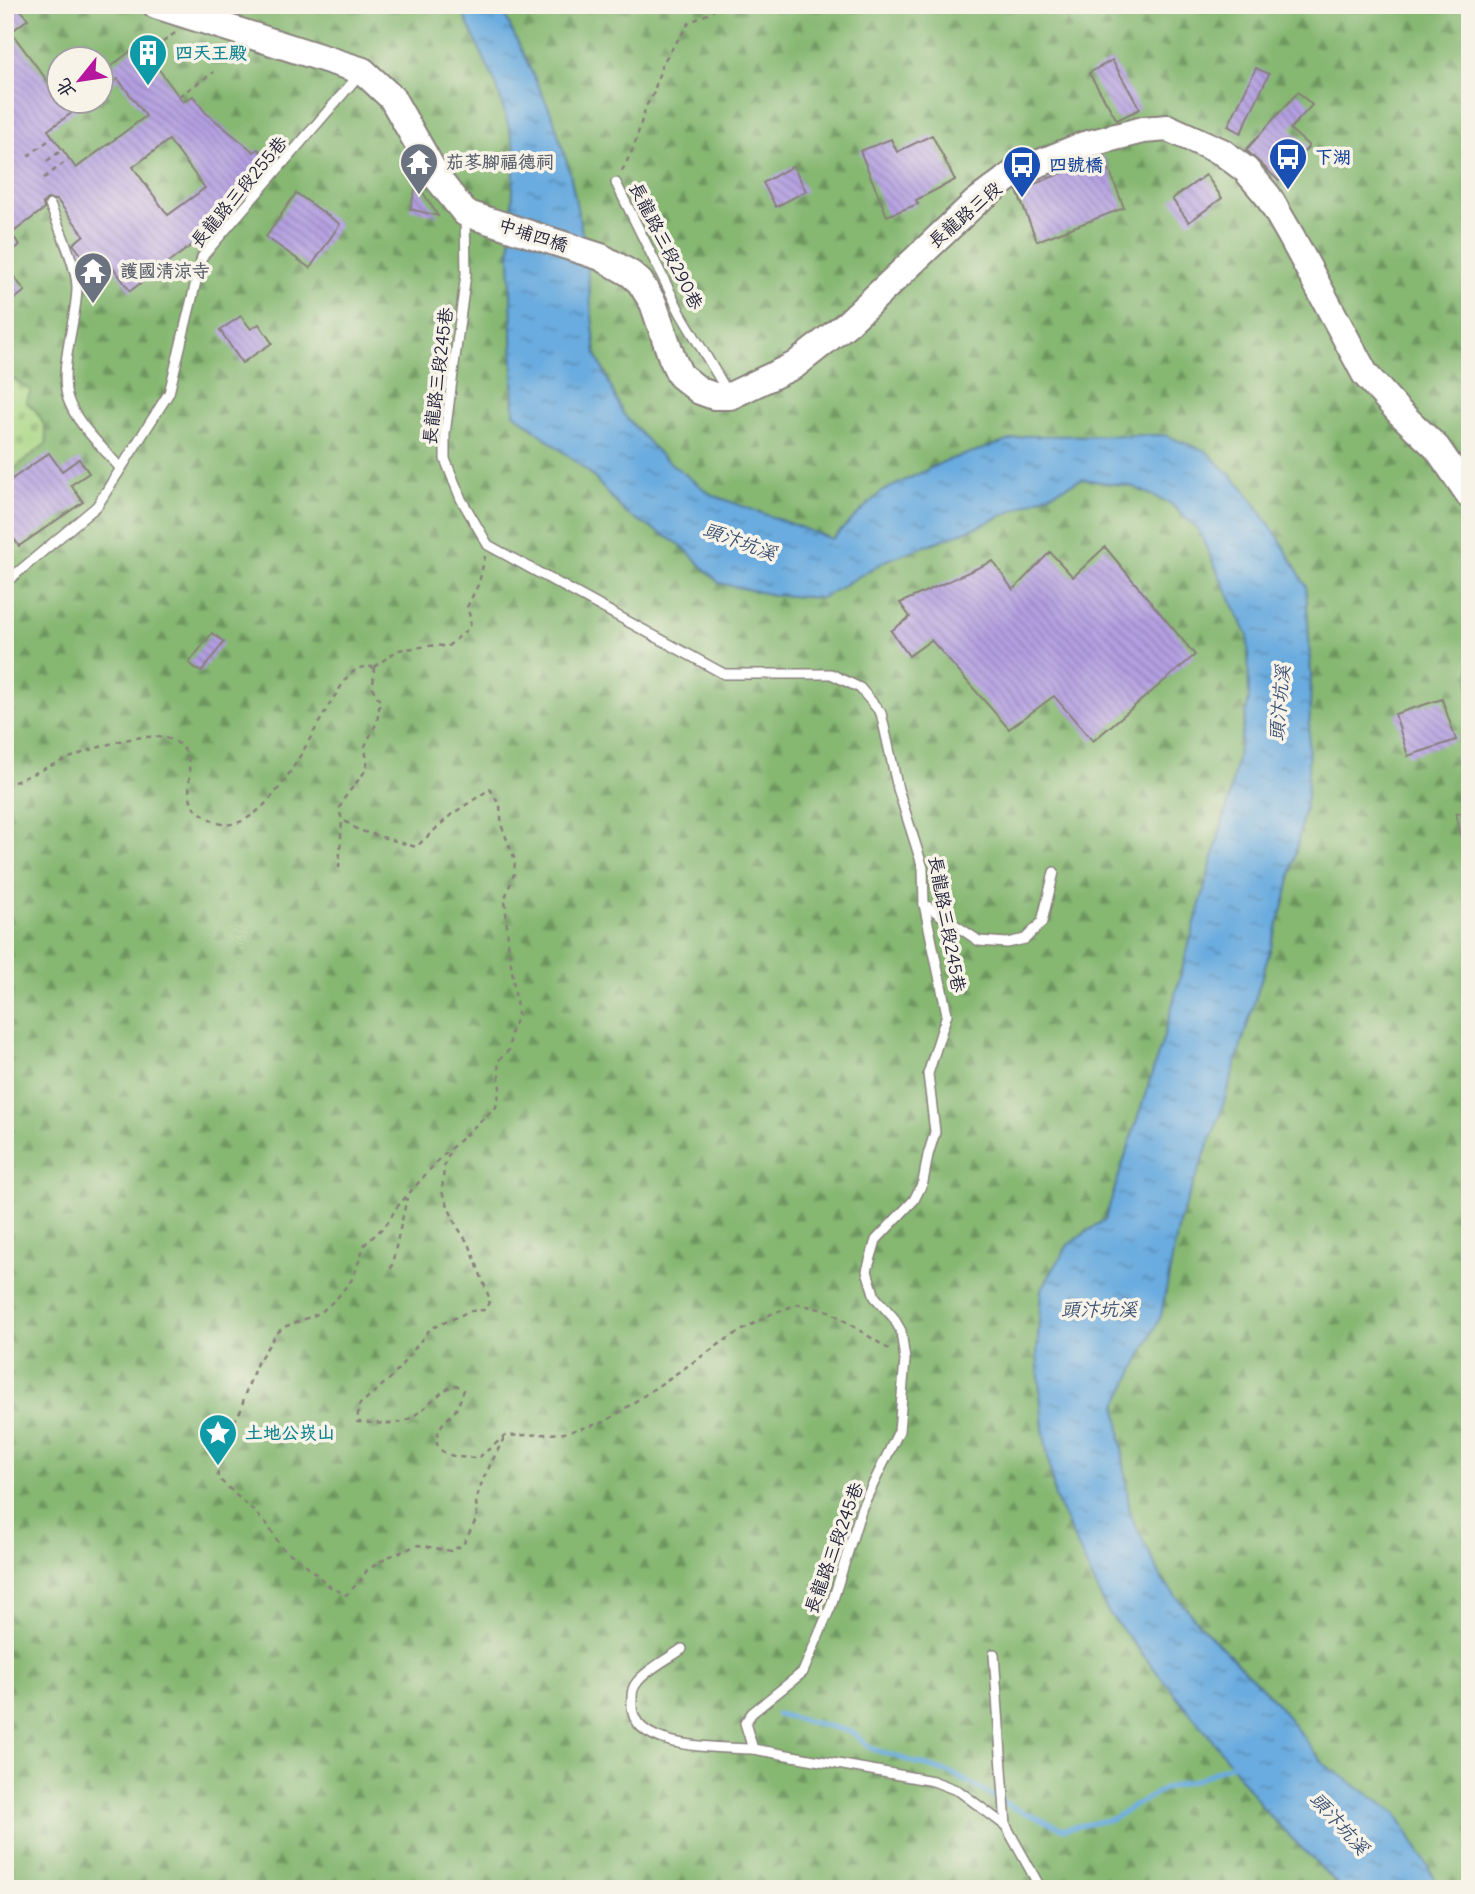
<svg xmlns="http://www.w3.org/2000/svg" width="1475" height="1894" font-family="Delius,'LXGW WenKai TC',sans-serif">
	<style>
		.forest { fill: url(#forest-firs); stroke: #546d56; stroke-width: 2; fill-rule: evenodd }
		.cemetery { fill: url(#cemetery-stones); stroke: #657c60; stroke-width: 2 }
		.water { fill: url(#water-ripples); stroke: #46678d; stroke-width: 2 }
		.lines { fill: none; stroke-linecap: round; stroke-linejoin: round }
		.stream { stroke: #6bacdf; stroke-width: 5 }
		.building { fill: url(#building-back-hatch); fill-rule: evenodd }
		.service-casing { stroke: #88807b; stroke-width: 12 }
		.secondary-casing { stroke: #88807b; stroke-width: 30 }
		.path { stroke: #88807b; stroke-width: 2.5; stroke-dasharray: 5 5; stroke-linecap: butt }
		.service { stroke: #fff; stroke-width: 9 }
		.secondary { stroke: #fff; stroke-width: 26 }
		.labels { text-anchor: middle; stroke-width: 7; stroke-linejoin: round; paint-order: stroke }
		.culture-label { font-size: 18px; font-weight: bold; fill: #0d838f; stroke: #f7f3e8; text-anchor: start }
		.transit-label { font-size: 18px; font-weight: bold; fill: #164399; stroke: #f7f3e8; text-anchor: start }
		.worship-label { font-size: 18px; font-weight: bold; fill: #5b616d; stroke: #f7f3e8; text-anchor: start }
		.street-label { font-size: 18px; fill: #22223b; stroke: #f7f3e8 }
		.water-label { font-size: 19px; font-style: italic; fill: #3c5274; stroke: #f7f3e8 }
	</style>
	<defs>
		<pattern id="forest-firs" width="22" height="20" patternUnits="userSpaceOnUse" patternTransform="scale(1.75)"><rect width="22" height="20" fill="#86b872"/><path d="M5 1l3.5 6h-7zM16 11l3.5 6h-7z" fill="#6d955f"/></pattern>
		<pattern id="cemetery-stones" width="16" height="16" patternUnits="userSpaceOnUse" patternTransform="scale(1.75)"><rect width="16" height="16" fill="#a8d784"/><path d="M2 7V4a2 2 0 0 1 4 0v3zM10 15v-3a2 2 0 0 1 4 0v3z" fill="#90b873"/></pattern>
		<pattern id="water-ripples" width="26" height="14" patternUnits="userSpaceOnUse" patternTransform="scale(1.75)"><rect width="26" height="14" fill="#6bacdf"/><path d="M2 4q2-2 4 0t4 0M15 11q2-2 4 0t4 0" fill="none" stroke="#588cb6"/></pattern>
		<pattern id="building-back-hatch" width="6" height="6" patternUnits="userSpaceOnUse" patternTransform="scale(1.75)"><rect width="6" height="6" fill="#b49fe1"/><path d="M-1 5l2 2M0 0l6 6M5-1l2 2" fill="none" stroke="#9281b8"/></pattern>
	</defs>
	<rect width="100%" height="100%" fill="#f7f3e8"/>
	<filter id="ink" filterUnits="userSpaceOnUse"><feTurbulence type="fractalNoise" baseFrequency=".0143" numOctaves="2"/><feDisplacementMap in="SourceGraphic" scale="14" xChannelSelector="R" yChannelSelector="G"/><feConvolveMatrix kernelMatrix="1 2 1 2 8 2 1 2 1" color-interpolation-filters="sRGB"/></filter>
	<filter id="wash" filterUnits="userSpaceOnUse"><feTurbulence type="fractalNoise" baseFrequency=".00686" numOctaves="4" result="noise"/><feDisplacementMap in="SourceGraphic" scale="28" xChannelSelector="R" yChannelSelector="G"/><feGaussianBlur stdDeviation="1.57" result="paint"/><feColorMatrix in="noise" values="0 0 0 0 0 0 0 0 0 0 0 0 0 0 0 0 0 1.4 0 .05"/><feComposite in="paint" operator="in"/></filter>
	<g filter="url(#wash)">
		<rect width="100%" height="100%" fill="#eddebb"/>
		<!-- forest -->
		<path class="forest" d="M5 5H1470V1889H5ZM60 60H102V102H60Z"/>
		<!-- cemetery -->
		<path class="cemetery" d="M5 373 31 391 26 402C41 413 45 424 47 443L5 476Z"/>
		<!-- water -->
		<path class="water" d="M459 5H500L553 117 570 173 585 248 596 354 623 414 660 455 712 495 832 539 881 492 945 461 1024 436 1164 435 1206 451 1243 487 1279 538 1306 586 1311 675 1307 797 1286 898 1220 1115 1180 1219 1161 1316 1117 1405 1130 1514 1163 1581 1201 1626 1274 1700 1324 1764 1397 1814 1441 1889H1342L1268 1814 1214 1742 1107 1611 1055 1497 1043 1428 1037 1354 1041 1290 1068 1245 1105 1219 1163 1039 1228 803 1249 699 1248 636 1198 530 1170 503 1133 487 1082 479 980 526 887 560 822 598 773 595 719 583 681 545 625 513 590 473 514 413 510 254 515 148 496 84Z"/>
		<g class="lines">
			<!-- stream -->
			<g class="stream">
				<path d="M777 1714 852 1732 872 1749 953 1774 1014 1808 1064 1829 1112 1819 1165 1788 1198 1779 1235 1763"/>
				<path d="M5 1881 12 1889"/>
			</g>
		</g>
		<g id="blocks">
			<!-- building -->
			<g class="building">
				<path d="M5 5H17L28 19 11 32 49 83 60 75V102H87L48 130 76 168 146 116 118 79 102 91V56L110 67 140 44 183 102 193 96 206 113 254 152 258 149 274 163 194 247 192 245 130 291 110 263 96 274 73 244 84 235 57 200 47 199 43 203 44 209 11 234 20 245 5 256ZM169 140 205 188 168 215 133 167Z"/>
				<path d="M1112 60 1140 109 1117 120 1089 73Z"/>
				<path d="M1256 68 1269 74 1241 133 1228 126Z"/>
				<path d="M1298 92 1312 105 1290 129 1309 146 1279 181 1246 150Z"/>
				<path d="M932 135 955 180 916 200 918 204 887 216 860 151 891 139 897 152Z"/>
				<path d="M1104 156 1124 208 1037 241 1017 191Z"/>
				<path d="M793 166 806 191 776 207 763 183Z"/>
				<path d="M1206 175 1222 198 1189 222 1172 199Z"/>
				<path d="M417 183 438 216 410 209Z"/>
				<path d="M296 193 340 224 310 268 266 237Z"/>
				<path d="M5 265 25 291 5 306Z"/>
				<path d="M241 316 251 329 259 324 272 343 242 363 220 330Z"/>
				<path d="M49 453 62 471 79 459 89 473 71 485 83 502 19 546 5 526V484Z"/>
				<path d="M1105 547 1195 655 1093 741 1054 696 1009 729 931 640 909 656 891 631 910 617 900 603 993 561 1013 590 1050 552 1073 577Z"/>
				<path d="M212 633 224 642 201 672 189 663Z"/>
				<path d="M1442 699 1456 740 1408 756 1395 714Z"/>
				<path d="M1470 811V850H1464L1456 814Z"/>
			</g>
		</g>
	</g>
	<g filter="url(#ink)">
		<use href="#blocks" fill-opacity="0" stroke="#88807b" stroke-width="2"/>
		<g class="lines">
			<defs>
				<g id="service">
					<path d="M616 183 681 314 727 391"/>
					<path d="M50 205C58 225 77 267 77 287 77 319 58 369 68 399 77 425 103 447 120 468"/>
					<path d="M465 215 466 274 445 434V459L461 499 488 545 724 674H831L860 688 881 713 898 789 923 868 924 904 947 1014 928 1074 935 1132 928 1155 923 1182 914 1200 876 1240 867 1271 875 1297 893 1317 901 1331 905 1360 899 1431 862 1507 831 1606 803 1672 752 1713 745 1723 753 1749 933 1781 959 1791 1006 1826 1041 1889"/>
					<path d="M5 583 97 506 169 393 202 257 359 75"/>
					<path d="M924 904 979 941 1007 943 1025 939 1042 922 1054 872"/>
					<path d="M682 1649C668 1659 649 1668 638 1681 631 1689 632 1695 632 1706 633 1751 722 1747 753 1749"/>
					<path d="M994 1654 1006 1826"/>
				</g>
				<path id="secondary" d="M156 5 363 71 392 98 438 179 465 213 601 257 631 274 640 282 653 303 672 358 680 375 700 391 714 396H730L795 365 848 323 976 202 1013 174 1084 145 1143 130 1168 128 1222 152 1246 170 1268 196 1291 236 1365 374 1400 413 1437 448 1470 496"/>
			</defs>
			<!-- service casing -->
			<use href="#service" class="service-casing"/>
			<!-- secondary casing -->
			<use href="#secondary" class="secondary-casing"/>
			<!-- path -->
			<g class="path">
				<path d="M147 54 175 33"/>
				<path d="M179 96 214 72"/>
				<path d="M28 156 53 137"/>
				<path d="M47 161 62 150"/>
				<path d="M622 171 634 147 646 106 653 95 662 64 689 23 713 11 715 5"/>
				<path d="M44 178 69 159"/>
				<path d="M374 667 373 689 380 701 377 722 365 746 367 763 366 770 343 800 339 810 342 819 358 830 416 847 452 814 490 789 500 806 502 827 515 860 514 874 505 898 508 941 518 1016 511 1031 509 1050 498 1061 500 1089 496 1107 441 1157 397 1207 386 1225 365 1244 353 1278 337 1298 320 1313 284 1327 276 1334 257 1363 245 1394 241 1410 216 1452 218 1478 267 1524 282 1548 304 1563 329 1586 346 1595 361 1580 367 1570 388 1557 418 1545 451 1551 463 1545 477 1518 476 1500 483 1479 505 1436"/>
				<path d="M374 667 398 650 437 645 447 647 470 627 471 620 467 607 479 583 485 556"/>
				<path d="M5 786C41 771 147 716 180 745 199 761 180 794 197 810 200 813 206 816 210 819 221 826 232 826 244 820 282 801 311 733 334 697 340 689 345 678 353 672 359 667 365 666 373 667"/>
				<path d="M339 868 342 819"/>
				<path d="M449 1153 444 1167 442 1192 456 1225 470 1246 490 1300 485 1310 470 1311 430 1329 393 1376 359 1405 357 1422C370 1422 389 1426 402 1422 423 1415 435 1392 456 1385L464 1390C461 1397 459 1405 455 1411 450 1417 443 1422 440 1428 426 1457 460 1458 478 1458L505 1436 564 1433 605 1422 730 1337 771 1314 798 1304 829 1311 892 1351"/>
				<path d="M391 1269 407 1198"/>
			</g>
			<!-- service -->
			<use href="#service" class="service"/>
			<!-- secondary -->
			<use href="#secondary" class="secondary"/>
		</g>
	</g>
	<!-- icons -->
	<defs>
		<symbol id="building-pin" viewBox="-11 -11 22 30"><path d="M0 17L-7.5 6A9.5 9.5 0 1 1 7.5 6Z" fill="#0f9aa8" stroke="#f7f3e8"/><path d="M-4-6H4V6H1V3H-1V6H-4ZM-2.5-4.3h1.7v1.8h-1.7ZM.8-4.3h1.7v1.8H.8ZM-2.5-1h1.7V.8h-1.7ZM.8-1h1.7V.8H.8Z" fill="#fff"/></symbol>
		<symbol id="bus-pin" viewBox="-11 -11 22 30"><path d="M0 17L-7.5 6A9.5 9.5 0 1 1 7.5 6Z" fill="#1a4fb4" stroke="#f7f3e8"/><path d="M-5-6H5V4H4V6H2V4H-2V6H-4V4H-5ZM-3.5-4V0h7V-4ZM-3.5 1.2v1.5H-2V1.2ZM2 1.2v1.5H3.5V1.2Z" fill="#fff"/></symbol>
		<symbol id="temple-pin" viewBox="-11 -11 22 30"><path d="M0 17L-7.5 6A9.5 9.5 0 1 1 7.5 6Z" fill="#6b7280" stroke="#f7f3e8"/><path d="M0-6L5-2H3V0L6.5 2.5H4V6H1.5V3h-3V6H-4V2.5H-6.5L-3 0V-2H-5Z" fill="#fff"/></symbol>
		<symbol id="sight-pin" viewBox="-11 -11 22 30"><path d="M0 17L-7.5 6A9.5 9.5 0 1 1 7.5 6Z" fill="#0f9aa8" stroke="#f7f3e8"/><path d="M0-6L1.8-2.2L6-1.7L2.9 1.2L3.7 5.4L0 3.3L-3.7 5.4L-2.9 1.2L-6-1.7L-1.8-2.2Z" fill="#fff"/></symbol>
	</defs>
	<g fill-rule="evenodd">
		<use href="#building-pin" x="126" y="31" width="44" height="60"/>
		<use href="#bus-pin" x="1266" y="135" width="44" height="60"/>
		<use href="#temple-pin" x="397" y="140" width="44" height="60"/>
		<use href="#bus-pin" x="1000" y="143" width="44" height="60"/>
		<use href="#temple-pin" x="71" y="249" width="44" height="60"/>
		<use href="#sight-pin" x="196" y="1411" width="44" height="60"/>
	</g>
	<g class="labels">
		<!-- culture labels -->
		<g class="culture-label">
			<text x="175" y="59">四天王殿</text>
			<text x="245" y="1439">土地公崁山</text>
		</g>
		<!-- transit labels -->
		<g class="transit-label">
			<text x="1315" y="163">下湖</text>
			<text x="1049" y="171">四號橋</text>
		</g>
		<!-- worship labels -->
		<g class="worship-label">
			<text x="446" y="168">茄苳腳福德祠</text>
			<text x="120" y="277">護國清涼寺</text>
		</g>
		<!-- street labels -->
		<g class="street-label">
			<text transform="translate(239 192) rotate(-50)" y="6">長龍路三段255巷</text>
			<text transform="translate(965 215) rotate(-41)" y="6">長龍路三段</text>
			<text transform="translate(533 235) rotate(18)" y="6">中埔四橋</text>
			<text transform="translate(666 246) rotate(63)" y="6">長龍路三段290巷</text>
			<text transform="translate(438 376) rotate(-83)" y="6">長龍路三段245巷</text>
			<text transform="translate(947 924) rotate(80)" y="6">長龍路三段245巷</text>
			<text transform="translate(834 1548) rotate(-70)" y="6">長龍路三段245巷</text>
		</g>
		<!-- water labels -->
		<g class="water-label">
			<text transform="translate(740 541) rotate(20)" y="7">頭汴坑溪</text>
			<text transform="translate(1279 703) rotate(-85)" y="7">頭汴坑溪</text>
			<text x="1099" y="1316">頭汴坑溪</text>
			<text transform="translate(1340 1823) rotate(48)" y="7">頭汴坑溪</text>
		</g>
	</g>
	<!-- margin -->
	<rect width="1475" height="1894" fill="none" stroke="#f7f3e8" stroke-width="28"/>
	<!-- north arrow -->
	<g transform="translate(80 80) rotate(240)"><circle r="33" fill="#f7f3e8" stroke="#a29fa3" stroke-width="2"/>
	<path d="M0-5L12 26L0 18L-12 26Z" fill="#b5179e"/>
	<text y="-10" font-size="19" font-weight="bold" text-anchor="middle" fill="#22223b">北</text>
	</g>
</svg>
